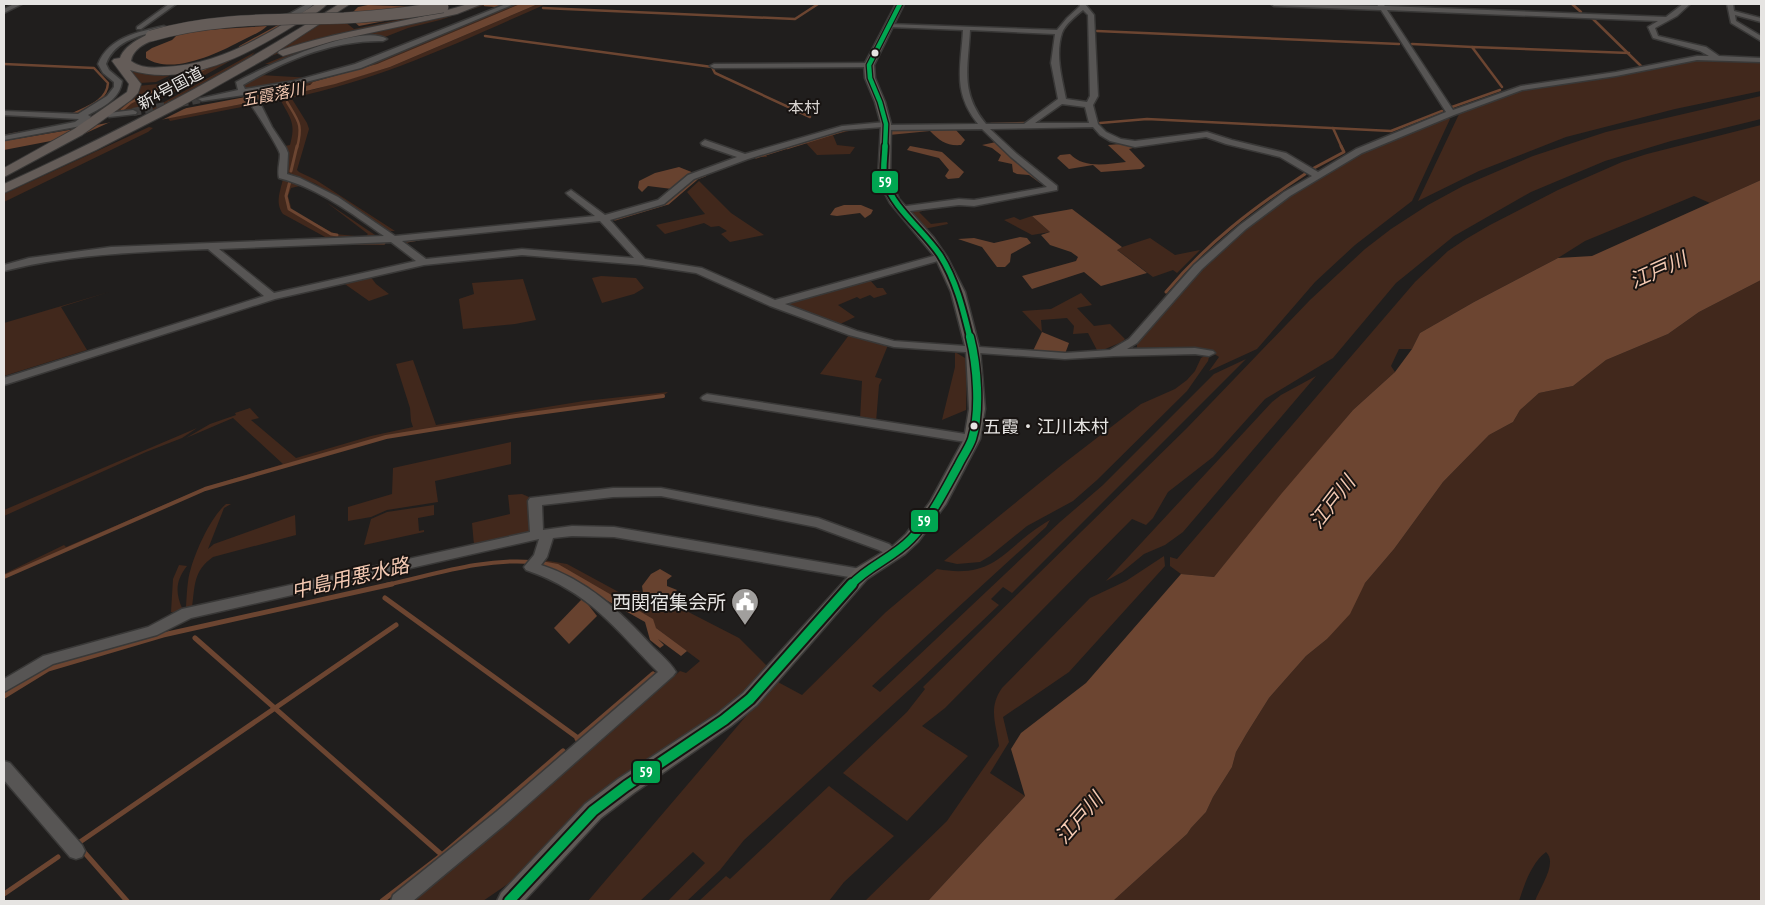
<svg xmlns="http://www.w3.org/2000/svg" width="1765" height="905" font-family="'PT Sans Narrow','Noto Sans JP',sans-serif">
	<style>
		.green { fill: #41281c }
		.forest { fill: #67422f }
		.water { fill: #6c4531 }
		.pier { fill: #201e1d }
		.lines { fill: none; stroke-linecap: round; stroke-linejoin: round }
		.stream-far3 { stroke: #6c4531; stroke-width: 2.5 }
		.stream-far2 { stroke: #6c4531; stroke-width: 3 }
		.stream-far1 { stroke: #6c4531; stroke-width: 4 }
		.stream { stroke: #6c4531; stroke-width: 5 }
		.minor-tunnel { stroke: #3e3c3b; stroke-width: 8; stroke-dasharray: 8 4; stroke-linecap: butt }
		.minor-casing { stroke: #393837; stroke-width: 3 }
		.major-casing { stroke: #393837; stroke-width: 3 }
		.highway-casing { stroke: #393837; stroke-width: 2 }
		.minor { fill: #575554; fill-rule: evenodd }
		.major { fill: #5f5a56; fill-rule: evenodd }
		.highway { fill: #645c58; fill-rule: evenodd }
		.highway-bridge-casing { stroke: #393837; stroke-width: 12; stroke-linecap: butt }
		.highway-bridge { stroke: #645c58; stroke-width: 11 }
		.bus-1-far3-casing { stroke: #181412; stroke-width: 7 }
		.bus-1-far2-casing { stroke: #181412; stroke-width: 9 }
		.bus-1-far1-casing { stroke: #181412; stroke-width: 11 }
		.bus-1-casing { stroke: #181412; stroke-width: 14 }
		.bus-1-far3 { stroke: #00a651; stroke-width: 4.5 }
		.bus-1-far2 { stroke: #00a651; stroke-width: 5.5 }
		.bus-1-far1 { stroke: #00a651; stroke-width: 8 }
		.bus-1 { stroke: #00a651; stroke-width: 10 }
		.bus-dot { fill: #e6e4e2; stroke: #181412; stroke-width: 2 }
		.labels { text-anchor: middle; stroke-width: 4; stroke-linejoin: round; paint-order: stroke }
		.far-street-label { font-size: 16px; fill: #e6e4e2; stroke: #181412 }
		.far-water-label { font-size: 16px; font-style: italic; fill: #f5cab3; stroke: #181412 }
		.far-neighbourhood-label { font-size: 16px; fill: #d9d4d1; stroke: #181412 }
		.bus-label { font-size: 18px; fill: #e6e4e2; stroke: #181412; text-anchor: start }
		.poi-label { font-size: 19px; fill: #e6e4e2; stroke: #181412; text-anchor: end }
		.water-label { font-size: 20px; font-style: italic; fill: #f5cab3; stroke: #181412 }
		.line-badge { stroke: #181412; stroke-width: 2 }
		.badge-label { font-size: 14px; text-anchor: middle; font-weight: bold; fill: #fff }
	</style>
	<rect width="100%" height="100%" fill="#201e1d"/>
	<!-- green -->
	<g class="green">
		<path d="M483 4H508L503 6 485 5 440 20 408 28 385 37 357 36 274 64H265L314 44 471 8Z"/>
		<path d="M514 4H520L387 60 362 70 316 81C299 92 272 91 252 95L251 94 353 69 392 55Z"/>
		<path d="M538 4H546C462 41 380 80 291 98 281 100 265 107 257 101L316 89 390 67Z"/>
		<path d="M464 6 444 13 337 34 268 57 335 14 354 29Z"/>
		<path d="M255 47 173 93 136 110H126L112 112 138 86 158 84 174 77 175 73Z"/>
		<path d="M255 52 252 55 254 56 165 108 148 111Z"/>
		<path d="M1704 59 1761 62V91L1675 109 1566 137 1479 171 1418 201 1460 112 1519 90Z"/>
		<path d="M133 70 169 75V76L156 82 140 83 128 71Z"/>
		<path d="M260 75 312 78 245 90 241 85Z"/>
		<path d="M1761 96V119L1671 141 1605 161 1531 192 1454 236 1396 283 1333 358 1265 399 1213 457 1168 492 1153 518 1146 525 1132 519 945 708 922 726 968 756 907 821 843 773 907 712 925 689 923 687 1187 428 1310 300 1365 249 1391 229 1428 205 1463 186 1533 156 1606 132Z"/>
		<path d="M292 99 307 123 309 129 297 170 299 172 316 180 395 231H386L316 184 289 173 284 168 285 146 290 145C296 124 291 119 281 101Z"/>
		<path d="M252 102V105L170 121 168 118Z"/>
		<path d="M1446 117 1450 119 1412 201 1355 245 1315 282 1257 349 1209 371 1219 357 1207 349 1137 351V343L1194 276 1217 253 1253 223 1292 194 1358 155Z"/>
		<path d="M880 125V128L857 129 833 135 837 145 855 147 850 154 817 155 806 143 766 155 767 157H753L837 131Z"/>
		<path d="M1761 125V180L1710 203 1694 196 1585 241 1558 258 1474 302 1420 333 1412 349H1399L1391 366 1395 372 1353 410 1214 577 1181 574 1170 566V557L1177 559 1415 282 1448 251 1466 239 1490 225 1558 190 1622 162 1647 154Z"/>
		<path d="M149 127 153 128 148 132 4 202V194Z"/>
		<path d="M286 178 304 185 291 188 288 196 292 211 335 234 365 237 368 234 326 202 378 237 327 238 283 214C275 203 280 192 283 179Z"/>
		<path d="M699 181 731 213 764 235 730 242 721 234 727 231 719 226 711 227 704 223 665 234 656 225 705 214 687 192Z"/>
		<path d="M933 208 919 212 931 224 947 222 948 224 924 229 909 212 912 210Z"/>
		<path d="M1032 216 1050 232 1032 235 1004 220 1014 217 1020 220Z"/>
		<path d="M1150 238 1175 255 1200 250 1177 273 1173 270 1153 277 1116 249Z"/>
		<path d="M370 276 376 284 389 294 369 301 342 282Z"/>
		<path d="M601 276 636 278 644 288 634 294 602 303 592 278Z"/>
		<path d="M523 279 536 320 515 324 463 329 459 299 474 294 472 283Z"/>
		<path d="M869 279 877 288H883L887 294 874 298 870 295 860 299 857 297 838 305 855 317 838 325 786 304Z"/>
		<path d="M1761 280V901H1535C1540 887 1558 863 1546 852 1532 862 1524 885 1519 901H1113L1187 834 1191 828 1206 812 1213 797 1232 767 1236 752 1247 733 1269 698 1306 656 1327 639 1365 583 1394 549 1443 482 1489 435 1513 422 1520 410 1539 393 1573 386 1606 360 1668 334 1699 312Z"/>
		<path d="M109 292 61 307 87 350 4 376V323Z"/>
		<path d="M1081 293 1092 305 1077 308 1094 326 1110 324 1125 339 1122 342 1098 352 1088 333 1073 334 1074 326 1067 318 1041 320 1042 332 1022 311 1051 309Z"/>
		<path d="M849 335 888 345 875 377 882 379 879 385 876 422 860 420 862 381 820 374Z"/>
		<path d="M955 352 965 358 967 362 966 410 942 420 955 367Z"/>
		<path d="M1206 355 1209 357 1208 361 1187 391 1097 480 1073 501 1027 526 990 556 980 562 957 564 944 561 1063 464 1141 404 1175 389 1187 380 1195 371 1201 358Z"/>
		<path d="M1246 359 1012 593 1003 587 991 599 999 605 920 680 744 840 720 870 687 901H668L705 863 693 852 640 901H588L776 681 802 695 886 612 937 569C998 580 1004 546 1050 520L1046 527 872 686 880 692 1060 522 1103 485 1214 374Z"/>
		<path d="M413 360 436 425 584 401 668 392 663 396 516 416 386 437 205 489 4 577V574L64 545 66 547 206 487 283 464 233 418 186 438 210 424 236 415 235 413 250 408 259 418 251 420 296 458 371 436 413 427 411 421 410 408 396 364Z"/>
		<path d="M1316 376 1183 532 1165 545 1144 554 1122 572 1106 581 1272 402 1281 395Z"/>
		<path d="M197 428 182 438 146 452 4 516V510Z"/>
		<path d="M511 442V464L435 481 438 502 387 510 371 517 348 521V507L392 494 393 468Z"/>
		<path d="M522 494 529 497 531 532 474 545 472 523 510 514 508 495Z"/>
		<path d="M226 504H231L224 508 208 549 214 544 295 515 296 535 213 557C193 571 195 586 192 608L175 613 171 612 173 579 179 565 187 566C176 580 175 592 182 608L186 607C187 594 187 580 191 568 197 548 211 517 226 504Z"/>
		<path d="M434 505V515L418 518 419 531 424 530V532L364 545 371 519 387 512Z"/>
		<path d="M1164 556 1165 566 1069 672 1003 717 1009 742 990 773 1025 796 928 901H865L947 821 999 746C996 723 988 708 1002 688L1090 598 1126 581Z"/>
		<path d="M543 560 567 564 626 596 635 590 667 601 739 638 768 667 745 692 515 879 483 901H412L510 821 680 671 686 673 700 661 656 628Z"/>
		<path d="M829 786 894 836 844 882 829 901H699L726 876 730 879Z"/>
	</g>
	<!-- forest -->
	<g class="forest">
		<path d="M889 129H955L965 140 961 145C946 146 940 141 930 131L889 135Z"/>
		<path d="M996 142 1044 182 1040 183 1029 175 1017 174 1013 172 1012 164 998 161 1001 155 992 148 982 145Z"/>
		<path d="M1120 144 1132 146 1133 148 1129 149 1145 166 1141 169 1101 172 1093 165 1069 169 1057 158 1060 155 1070 154C1084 169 1107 164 1126 162L1108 145Z"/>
		<path d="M910 146 942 152 964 172 959 178 948 179 945 176 949 170 939 158 907 150Z"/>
		<path d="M679 167 694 173 672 189 648 186 642 192 638 188 639 181 655 173Z"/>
		<path d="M844 205H861L873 210 871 214 865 218 860 213 837 216 830 215 835 208Z"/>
		<path d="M1072 209 1122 247 1117 250 1147 273 1101 286 1084 272 1032 289 1022 276 1076 261 1078 257 1071 252 1050 245 1041 235 1050 232 1032 216Z"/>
		<path d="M1020 237 1027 238 1031 243 1011 254 1010 262 1005 267H997L982 247 958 239 974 238 994 243Z"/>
		<path d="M1042 332 1069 343 1065 354 1032 353Z"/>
		<path d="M660 569 672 576 667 580V586L677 590 667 601 643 593 642 586 651 574Z"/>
		<path d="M583 598 597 616 569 644 554 628Z"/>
	</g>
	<!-- water -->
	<g class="water">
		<path d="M520 4H538L390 67 335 84 298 93 73 137 91 126 310 85 313 82 377 64Z"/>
		<path d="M368 5 421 7 400 18 359 26 350 18V15L358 7Z"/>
		<path d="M267 26C261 32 251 36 243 40 218 53 172 76 146 58V52L152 48 172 40 179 33 188 31Z"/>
		<path d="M75 129 56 140 4 150V141Z"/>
		<path d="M1761 180V280L1699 312 1668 334 1606 360 1573 386 1539 393 1520 410 1513 422 1489 435 1443 482 1394 549 1365 583 1350 614 1327 639 1306 656 1269 698 1247 733 1236 752 1232 767 1213 797 1206 812 1191 828 1187 834 1113 901H928L1025 796 1011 749 1021 733 1086 683 1181 574 1214 577 1282 493 1353 410 1395 372 1412 349 1420 333 1474 302 1558 258 1592 256Z"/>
		<path d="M541 561 558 564 653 619 656 628 687 651 681 656 658 639 664 645 660 648 650 640 645 622 558 573 538 566Z"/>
	</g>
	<!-- pier -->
	<path class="pier" d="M194 104 156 123 73 139 119 118Z"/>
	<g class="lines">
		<!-- stream-far3 -->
		<g class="stream-far3">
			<path d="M1572 4 1581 12"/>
			<path d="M485 5 499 6"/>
			<path d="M543 8 795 19 818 4"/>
			<path d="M305 11 316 4"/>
			<path d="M1591 17 1641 66"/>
			<path d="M1097 31 1399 44"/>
			<path d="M485 36 712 67 715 73 810 117"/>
			<path d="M1412 44 1472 47"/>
			<path d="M240 47 284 23"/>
			<path d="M4 64 94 68 108 83C107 101 87 107 73 114"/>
			<path d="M1502 87 1472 47 1629 53"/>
			<path d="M287 102C299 122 303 124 297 148"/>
			<path d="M1452 107 1500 90"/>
			<path d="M122 110 130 103 185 74 197 73 210 66"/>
			<path d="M1100 123 1147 119 1391 131 1442 111"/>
			<path d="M991 124 1026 123"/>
			<path d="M1333 128 1342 148"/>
			<path d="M4 136 19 133"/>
			<path d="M787 148 848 129"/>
		</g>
		<!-- stream-far2 -->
		<g class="stream-far2">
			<path d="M756 157 791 146"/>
			<path d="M1314 168 1344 152 1341 146"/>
			<path d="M291 171 297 146"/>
			<path d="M290 181 286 196 289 209 331 234 337 235"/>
			<path d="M615 219 668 203 697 178 705 175"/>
			<path d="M407 241 419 239"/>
			<path d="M356 243H384"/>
			<path d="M1166 292C1206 244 1253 208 1305 174"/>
		</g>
		<!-- stream-far1 -->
		<g class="stream-far1">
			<path d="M4 577 205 489 386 437 516 416 663 396"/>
			<path d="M386 585C433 575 483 558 532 562"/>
		</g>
		<!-- stream -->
		<g class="stream">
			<path d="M385 598 578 738"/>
			<path d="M195 638 442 855"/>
			<path d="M4 696 48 669 163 635 392 584"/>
			<path d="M577 739 653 674"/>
			<path d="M4 894 58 857"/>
			<path d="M127 901 77 844 396 625"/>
			<path d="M382 901 442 855 563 751"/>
		</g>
		<!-- minor-tunnel -->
		<path class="minor-tunnel" d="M133 112 202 99"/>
		<defs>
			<g id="minor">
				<path d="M14 4H22L4 13V9Z"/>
				<path d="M169 4H176L141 29H137V27Z"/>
				<path d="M307 4H314C305 12 288 24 277 17L289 14Z"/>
				<path d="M506 4H514L361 68 294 85 251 93 261 105 272 127 286 148 288 153 287 174 300 178 338 197 395 236 595 216 568 195 566 193 571 190 605 215 658 200 688 175 737 157 702 145 701 143 705 140 745 154 842 126 886 122H889V125L978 124C952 92 961 68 963 30L890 27 888 26V24L1057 30 1067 18 1080 6 1079 4H1085L1094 15 1098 96 1093 105 1098 124 1106 132 1121 139 1135 141 1207 132 1232 140 1286 153 1318 172 1356 149 1446 112 1381 10 1274 6 1271 4 1378 6 1377 4H1383L1385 6 1666 17 1683 4H1690L1677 16 1655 28 1658 36 1706 47 1719 56 1761 58V62L1697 60 1616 76 1522 90 1454 115 1362 153 1290 196 1246 229 1202 269 1137 343 1127 349 1195 348 1213 351 1215 353 1209 356 1195 354 1114 356 1065 359 894 347 849 335 770 306 696 273 642 265 522 255 424 265 275 299 4 385V378L264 296 208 249C139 252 71 254 4 271V265L29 258 111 247 384 236C351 213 318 188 279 178 277 170 280 162 280 154 279 148 250 102 244 95L202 101 198 99 238 90 236 82C262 68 360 22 387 39L383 41C333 40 286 60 243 85L245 89 294 81 355 64ZM1083 10 1088 15 1090 96 1087 102 1066 99C1062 78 1055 55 1062 33 1065 24 1076 16 1083 10ZM1387 10 1658 21 1648 27 1653 38 1700 51 1709 56H1697L1616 72 1521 86 1453 110ZM970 30 1055 34 1051 63 1058 99 1024 124H986C960 92 968 69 970 30ZM1062 104 1085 107 1089 123H1035ZM883 127V130H886L982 129 1011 157 1047 187 974 200 959 199 899 207 897 209 902 212 959 205 974 206 1057 190V186L1017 154 990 129 1093 127 1100 135 1110 141 1135 147 1206 137 1226 144 1280 157 1312 176 1284 192 1240 225 1194 265 1129 339 1110 350 1065 353 894 341 857 331 785 304 945 259V255H937L775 300 702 268 645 259 610 220 664 204 694 179 748 159 843 130ZM600 221 634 258 522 249 426 259 402 241ZM391 242 416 261 274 293 219 249Z"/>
				<path d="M1727 4H1733L1734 11 1761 18V22L1735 15 1736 21 1761 36V41L1731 23Z"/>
				<path d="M164 26 166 27V29C143 35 115 39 106 64L109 70 122 81C120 99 103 107 88 115L91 117 81 126 4 140V136L75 122 79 119 4 115V111L78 114 107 96 114 87V82L103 73 98 64C109 37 138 32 164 26Z"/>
				<path d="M872 63V67H869L714 68 710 66 714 64Z"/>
				<path d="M133 110 137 112 136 114 109 117 105 115 109 113Z"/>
				<path d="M707 394 972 435 978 439 972 443 703 400 701 398 703 396Z"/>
				<path d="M613 488H661L818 518 889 544 901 554 899 557 894 559 879 550 816 527 661 496 613 497 542 505 543 530 572 526 614 527 861 569 866 570 868 574 866 578 861 579 614 537 572 536 553 538 547 557 541 565C587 580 620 611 652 646 660 654 670 662 676 672L673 676 508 822 413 901H391L393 895 496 812 658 672C613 627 590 592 526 570L524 567 534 555 539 539 191 618 157 635 53 664 4 692V679L43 656 148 627 182 609 530 532 528 501 530 498Z"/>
				<path d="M4 761 10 763 82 845 85 851 82 857 76 859 70 857 4 780Z"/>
			</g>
			<path id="major" d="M896 4H904L874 65 875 78 885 102 891 124 890 180 899 199 934 238 947 257 965 292 980 350 985 409 980 439 946 504 918 542 905 554 867 579 757 705 731 726 634 793 601 818 524 901H497L501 893 585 804 618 779 717 714 743 693 855 569 893 546 906 534 930 502 964 439 969 409 966 350 951 292 935 257 890 203 878 180 881 124 875 102 865 78 864 65Z"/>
			<g id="highway">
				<path d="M316 4H327C319 13 305 19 295 25 249 54 186 88 130 70L141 84 138 93 131 100 82 135 4 177V168L74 129 127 92 129 84 112 61 114 59 120 58C125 42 159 26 175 30L176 32 175 34C160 38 134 43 131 61 141 68 152 68 164 67 221 65 269 33 316 4Z"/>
				<path d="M339 4H350L267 58 182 106 96 150 4 193V184C120 131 231 72 339 4Z"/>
				<path d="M468 4H482L457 14 333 41 283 56 278 53 279 51C341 29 406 24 468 4Z"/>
			</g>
		</defs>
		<!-- minor casing -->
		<use href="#minor" class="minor-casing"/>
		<!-- major casing -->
		<use href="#major" class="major-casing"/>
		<!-- highway casing -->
		<use href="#highway" class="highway-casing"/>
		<!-- minor -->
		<use href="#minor" class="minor"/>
		<!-- major -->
		<use href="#major" class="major"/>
		<!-- highway -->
		<use href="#highway" class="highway"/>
		<defs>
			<path id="highway-bridge" d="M151 36C214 17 279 20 344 18 378 16 410 13 443 7"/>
		</defs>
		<!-- highway-bridge casing -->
		<use href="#highway-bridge" class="highway-bridge-casing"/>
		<!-- highway-bridge -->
		<use href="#highway-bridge" class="highway-bridge"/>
		<defs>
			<path id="bus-1-far3" d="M885 148 886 124 880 102 870 78 869 65 900 4"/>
			<path id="bus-1-far2" d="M885 146C885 157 882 171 885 181 893 208 924 231 940 255 956 280 963 309 970 338"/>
			<path id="bus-1-far1" d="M851 585C868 566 893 558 911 539 931 518 944 491 958 466 962 457 969 448 972 439 981 411 977 365 970 337"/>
			<path id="bus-1" d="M509 901 593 811 626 786 724 720 750 699 852 584"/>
		</defs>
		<!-- bus-1-far3 casing -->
		<use href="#bus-1-far3" class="bus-1-far3-casing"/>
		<!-- bus-1-far2 casing -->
		<use href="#bus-1-far2" class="bus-1-far2-casing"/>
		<!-- bus-1-far1 casing -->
		<use href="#bus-1-far1" class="bus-1-far1-casing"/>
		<!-- bus-1 casing -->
		<use href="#bus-1" class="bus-1-casing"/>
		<!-- bus-1-far3 -->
		<use href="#bus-1-far3" class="bus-1-far3"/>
		<!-- bus-1-far2 -->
		<use href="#bus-1-far2" class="bus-1-far2"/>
		<!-- bus-1-far1 -->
		<use href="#bus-1-far1" class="bus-1-far1"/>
		<!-- bus-1 -->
		<use href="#bus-1" class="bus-1"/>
	</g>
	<!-- icons -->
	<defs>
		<symbol id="civic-pin" viewBox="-11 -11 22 30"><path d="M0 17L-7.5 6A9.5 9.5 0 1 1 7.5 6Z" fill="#a19f9d" stroke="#181412"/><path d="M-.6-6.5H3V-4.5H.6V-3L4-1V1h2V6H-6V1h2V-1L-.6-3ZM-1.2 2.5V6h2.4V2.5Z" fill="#fff"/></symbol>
	</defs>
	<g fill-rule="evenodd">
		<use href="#civic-pin" x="729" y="586" width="32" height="43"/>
	</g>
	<!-- markers -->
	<g class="bus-dot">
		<circle cx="875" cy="53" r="4.5"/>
		<circle cx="974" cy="426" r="4.5"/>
	</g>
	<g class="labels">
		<!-- far-street labels -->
		<g class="far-street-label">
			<text transform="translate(170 88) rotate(-28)" y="6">新4号国道</text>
		</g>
		<!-- far-water labels -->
		<g class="far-water-label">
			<text transform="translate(273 94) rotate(-11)" y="6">五霞落川</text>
		</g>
		<!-- far-neighbourhood labels -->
		<g class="far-neighbourhood-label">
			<text x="804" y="113">本村</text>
		</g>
		<!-- bus labels -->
		<g class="bus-label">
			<text x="983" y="433">五霞・江川本村</text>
		</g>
		<!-- poi labels -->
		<g class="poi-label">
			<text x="726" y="609">西関宿集会所</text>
		</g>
		<!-- water labels -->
		<g class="water-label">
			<text transform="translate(1658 270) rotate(-24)" y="7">江戸川</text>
			<text transform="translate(1332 502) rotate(-52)" y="7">江戸川</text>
			<text transform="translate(350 578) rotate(-13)" y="7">中島用悪水路</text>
			<text transform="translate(1079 818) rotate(-49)" y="7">江戸川</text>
		</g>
	</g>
	<g class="line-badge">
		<rect x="871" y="170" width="28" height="24" rx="5" fill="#00a651"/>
		<rect x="910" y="509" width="29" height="24" rx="5" fill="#00a651"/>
		<rect x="632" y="760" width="29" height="24" rx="5" fill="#00a651"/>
	</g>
	<g class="badge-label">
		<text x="885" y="187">59</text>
		<text x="924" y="526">59</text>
		<text x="646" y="777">59</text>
	</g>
	<!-- border -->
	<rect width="1765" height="905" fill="none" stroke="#e6e4e2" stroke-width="10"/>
</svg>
